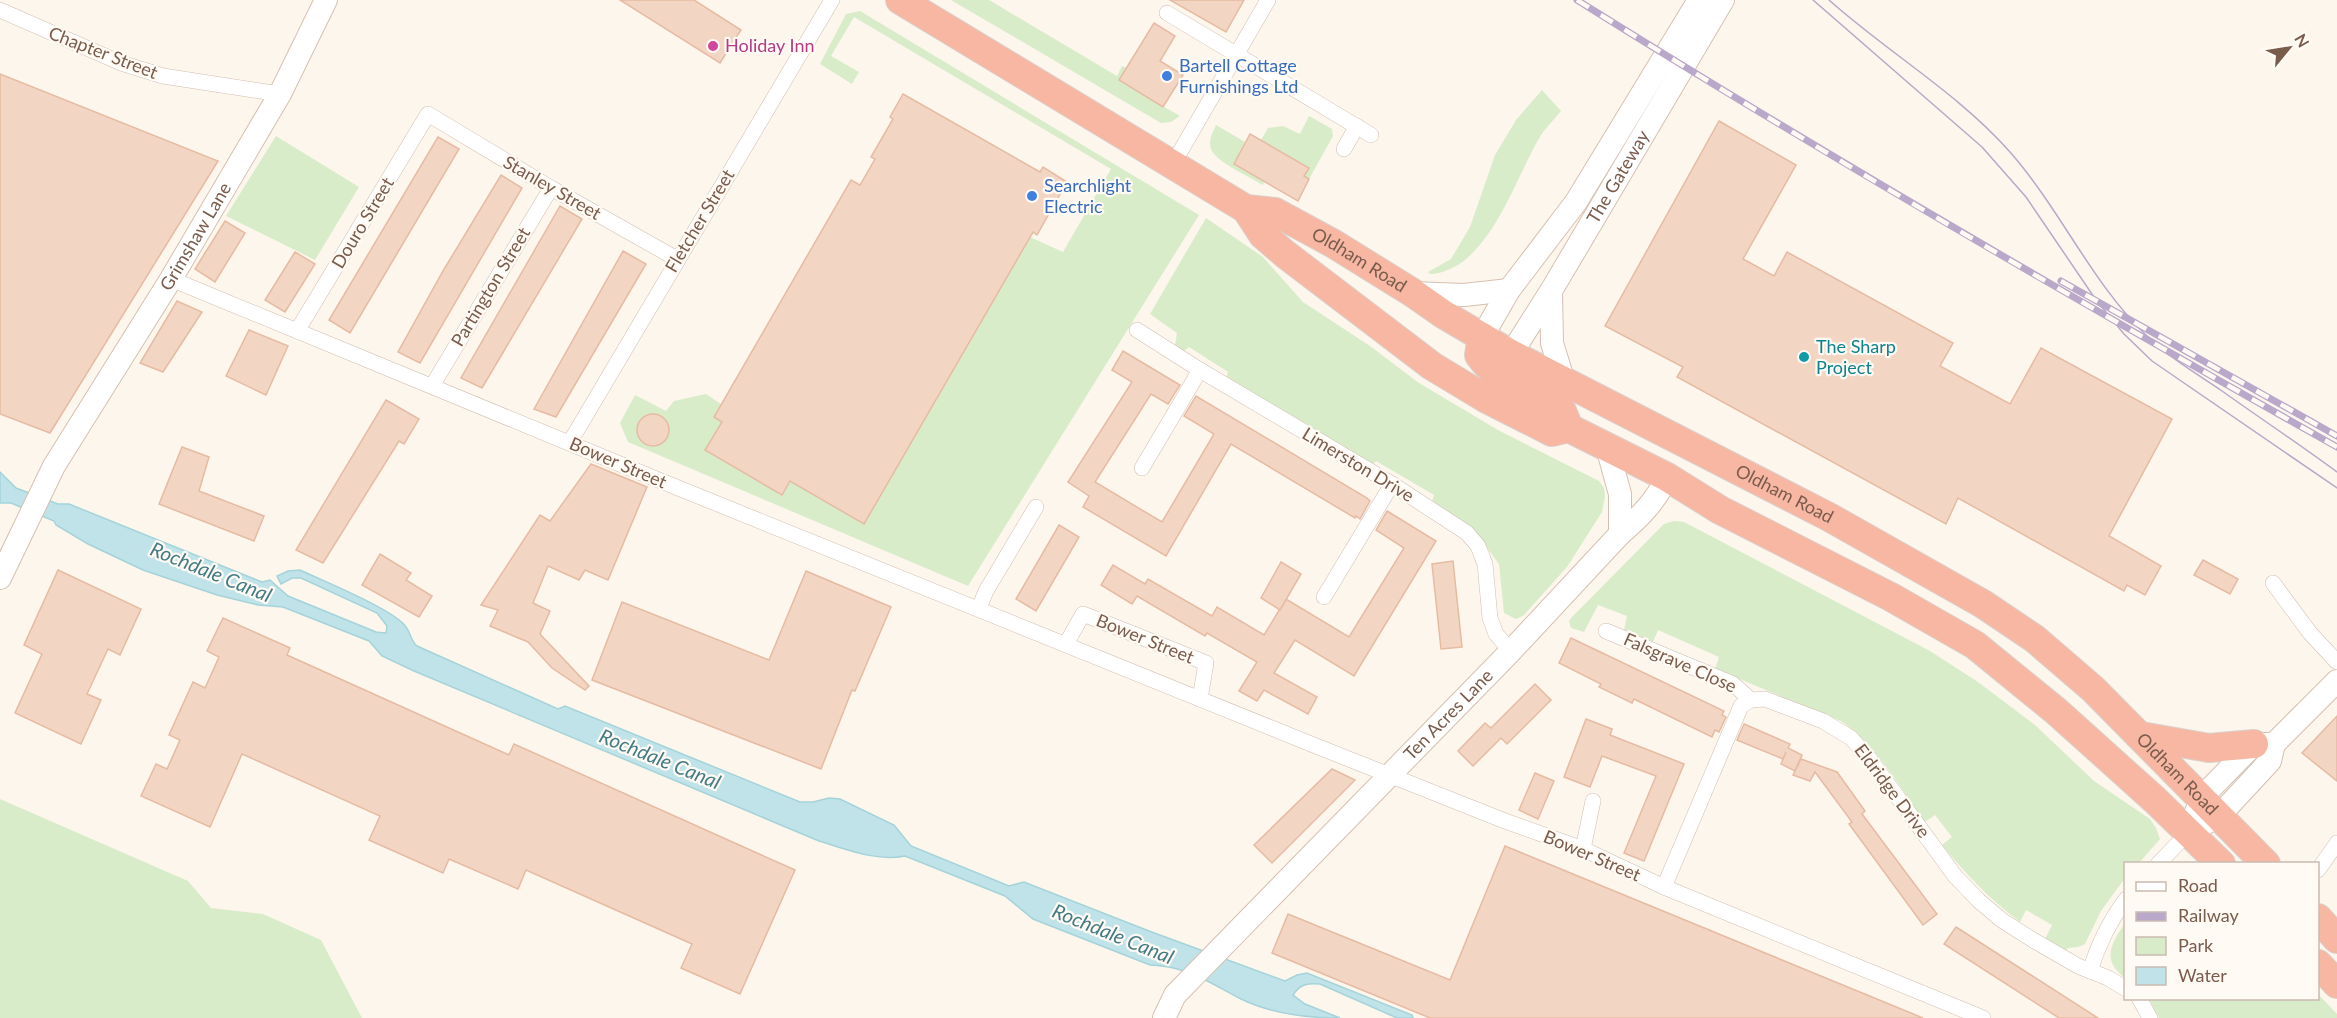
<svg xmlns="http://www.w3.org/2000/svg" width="2337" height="1018" font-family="Lato,sans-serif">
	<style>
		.green { fill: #d8ecc9 }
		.water { fill: #bfe3e8; stroke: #a5d3da; stroke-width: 1.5 }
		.building { fill: #f3d5c3; stroke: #e6bba3; stroke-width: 1.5 }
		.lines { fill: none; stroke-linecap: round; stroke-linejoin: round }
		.street-casing { stroke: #d1beb0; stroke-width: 16 }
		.secondary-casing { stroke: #d6c0b0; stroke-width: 24 }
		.highway-casing { stroke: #dad1cd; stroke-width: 30 }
		.street { stroke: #fff; stroke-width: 15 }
		.secondary { stroke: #fff; stroke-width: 22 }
		.highway { stroke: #f7b7a3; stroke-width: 28 }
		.tram { stroke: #b9a8c9; stroke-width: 1.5 }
		.rail-casing { stroke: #b9a8c9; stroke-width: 7 }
		.rail { stroke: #fffaf3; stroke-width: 4.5; stroke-dasharray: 14; stroke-linecap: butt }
		.hotel-dot { fill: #d1479c; stroke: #fffaf3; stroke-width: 2 }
		.shop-dot { fill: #3f7fe0; stroke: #fffaf3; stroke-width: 2 }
		.culture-dot { fill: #0f9aa8; stroke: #fffaf3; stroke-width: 2 }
		.labels { text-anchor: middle; stroke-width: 4.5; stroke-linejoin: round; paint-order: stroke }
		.hotel-label { font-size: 18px; fill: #b23c85; stroke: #fffaf3; text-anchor: start }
		.street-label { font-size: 18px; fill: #7a5c4d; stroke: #fffaf3 }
		.shop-label { font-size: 18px; fill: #366cbe; stroke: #fffaf3; text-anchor: start }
		.culture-label { font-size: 18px; fill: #0d838f; stroke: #fffaf3; text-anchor: start }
		.water-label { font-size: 20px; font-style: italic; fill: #437c86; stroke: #fffaf3 }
	</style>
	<rect width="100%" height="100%" fill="#fdf6ec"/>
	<!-- green -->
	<g class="green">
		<path d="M951 0H989L1117 76 1122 66 1127 68 1119 81 1180 116 1171 122 1161 123Z"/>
		<path d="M860 11 1199 215 968 586 628 442 620 423 635 395 666 411 674 401 706 394 721 404 714 417 722 422 705 450 782 495 790 481 864 524 1030 237 1063 252 1111 169 854 17 831 56 859 72 852 84 820 64 846 14Z"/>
		<path d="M1542 90 1561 111C1555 118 1549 125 1543 132 1516 173 1490 271 1430 274L1428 272 1451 259 1470 227 1495 155 1516 120Z"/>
		<path d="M1309 116 1332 129 1333 136 1309 179 1304 176 1309 167 1297 161 1293 169 1283 164 1287 155 1261 140 1268 128 1283 126 1300 134Z"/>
		<path d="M1216 125 1245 142 1234 164 1264 182 1263 185C1250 177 1216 162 1211 149 1208 140 1213 132 1216 125Z"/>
		<path d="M276 136 359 187 315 260 226 216Z"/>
		<path d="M1206 218 1263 257 1303 302 1370 346 1419 383 1498 430 1599 481 1604 488 1605 496 1602 512 1567 567 1523 616 1516 619 1504 613 1499 564 1474 530 1432 501 1434 495 1376 461 1373 465 1226 378 1228 372 1189 347 1183 352 1175 345 1177 333 1150 314Z"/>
		<path d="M1674 521 1684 522 1930 651 1978 682 2035 725 2094 781 2150 819 2156 828 2160 839 2139 863 2126 864 2125 878 2101 911 2085 944 2078 947 2068 948 2065 951 2045 939 2052 925 2026 910 2020 922C1989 899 1966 874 1942 845L1952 837 1935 815 1925 822C1899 786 1877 746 1841 721L1715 669 1719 657 1658 630 1653 642 1624 630 1627 616 1598 605 1584 632 1571 628 1569 621 1573 616 1664 524Z"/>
		<path d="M0 799 188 881 211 908 263 914 321 940 362 1018H0Z"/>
		<path d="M2125 923V978C2101 960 2111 944 2125 923Z"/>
		<path d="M2318 994 2337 1014V1018H2159L2149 999 2318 998Z"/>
	</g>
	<!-- water -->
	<path class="water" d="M0 472 16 488 58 504H69L262 582 270 580 288 596 376 632 386 633 387 626 377 613 301 578H292L281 584 277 576 288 571 300 570C321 580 395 610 406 627 411 633 410 640 417 646L558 709 565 706 800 802H813L829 798 840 799 894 825 911 846 1009 886 1024 882 1149 931 1285 981 1297 975 1307 973 1412 1015 1413 1018H1397L1320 984C1307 983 1300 984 1293 995L1305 1004 1340 1018C1307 1018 1272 1014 1241 999 1210 983 1187 966 1150 965L1033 919 1005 896 905 856C877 862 846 849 819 841L414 671 382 656 369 641 283 607 258 605 217 595 143 570 88 544 56 525 54 521 11 503H0Z"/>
	<!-- building -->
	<g class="building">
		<path d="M620 0H694L741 30 720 63Z"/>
		<path d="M1170 0H1244L1226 32Z"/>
		<path d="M1154 23 1175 36 1160 61 1183 75 1163 107 1119 80Z"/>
		<path d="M0 74 218 161 50 433 0 414Z"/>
		<path d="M903 94 1040 172 1043 167 1067 182 1037 235 1033 232 864 524 790 481 782 495 705 450 722 422 714 417 851 180 860 185 875 159 871 157 893 119 890 117Z"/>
		<path d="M1719 121 1796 165 1743 259 1774 276 1787 252 1953 343 1940 366 2010 404 2041 348 2172 419 2109 536 2161 566 2145 595 2127 585 2124 591 1958 498 1946 524 1677 377 1683 367 1605 326Z"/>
		<path d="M1250 134 1309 168 1304 176 1309 179 1298 201 1234 164Z"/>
		<path d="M438 137 459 149 350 333 329 320Z"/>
		<path d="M501 175 522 188 420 363 398 352 443 271Z"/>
		<path d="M560 206 582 219 482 388 461 378Z"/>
		<path d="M225 221 245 233 215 282 195 269Z"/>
		<path d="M623 251 646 264 556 417 534 409Z"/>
		<path d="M295 252 315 264 285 312 265 300Z"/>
		<path d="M177 301 202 312 163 372 140 363Z"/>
		<path d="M249 330 288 346 266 395 226 376Z"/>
		<path d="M1123 351 1180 385 1168 404 1151 394 1095 482 1162 522 1214 434 1184 416 1196 396 1367 498 1370 501 1360 519 1356 516 1355 518 1231 444 1166 556 1083 507 1089 496 1068 482 1132 382 1112 370Z"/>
		<path d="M386 400 419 419 404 444 399 441 323 563 296 550Z"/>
		<circle cx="653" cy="430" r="16"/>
		<path d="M182 447 209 457 199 491 264 516 254 541 159 504Z"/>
		<path d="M591 464 647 487 608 580 585 570 579 580 548 566 533 603 550 611 540 634 589 686 585 690 552 668 528 642 490 626 498 610 481 605 540 515 550 521Z"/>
		<path d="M1387 511 1436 541 1354 676 1295 640 1274 673 1317 697 1308 714 1264 690 1257 701 1239 691 1257 662 1207 633 1205 636 1137 596 1132 604 1101 585 1113 565 1145 584 1148 579 1212 616 1217 607 1264 635 1286 599 1349 637 1404 548 1376 530Z"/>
		<path d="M1059 525 1079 537 1036 611 1016 599Z"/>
		<path d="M380 554 411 573 406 580 432 596 419 617 362 585Z"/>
		<path d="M2203 560 2238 579 2230 594 2194 575Z"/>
		<path d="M1453 561 1462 647 1441 649 1432 564Z"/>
		<path d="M1281 562 1301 574 1280 610 1261 598Z"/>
		<path d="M58 570 141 609 120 655 108 649 87 694 101 700 81 744 15 713 42 654 24 645Z"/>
		<path d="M806 571 891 607 855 691 852 690 821 769 592 680 622 602 769 660Z"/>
		<path d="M223 618 290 648 287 655 509 755 514 744 795 870 740 994 681 968 692 944 526 870 518 889 449 859 443 873 369 840 380 816 242 754 210 827 141 796 156 764 167 769 180 740 169 735 193 682 205 688 219 657 207 651Z"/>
		<path d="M1571 638 1724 711 1722 715 1726 717 1719 732 1715 730 1712 737 1634 699 1632 703 1599 687 1601 684 1559 663Z"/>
		<path d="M1535 684 1551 700 1507 744 1501 738 1473 766 1458 751 1485 723 1491 728Z"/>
		<path d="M2337 716V781L2302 753Z"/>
		<path d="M1586 719 1612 729 1610 735 1684 764 1644 861 1624 853 1656 776 1602 756 1590 787 1564 777Z"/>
		<path d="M1744 724 1790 744 1788 748 1802 755 1795 771 1781 764 1786 752 1783 759 1737 740Z"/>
		<path d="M1801 759 1837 772 1865 811 1862 814 1937 914 1923 925 1849 824 1852 822 1815 772 1810 781 1793 775Z"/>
		<path d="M1332 769 1355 780 1272 863 1254 845Z"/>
		<path d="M1535 773 1554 781 1538 819 1519 810Z"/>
		<path d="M1505 846 1923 1018H1430L1272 953 1288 914 1450 980Z"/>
		<path d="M1956 927 2098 1018H2059L1944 944Z"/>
	</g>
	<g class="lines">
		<defs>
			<g id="street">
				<path d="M0 10 121 63 163 76 280 94"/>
				<path d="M1167 13 1371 135"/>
				<path d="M1344 149 1357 126"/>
				<path d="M1173 164 1268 0"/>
				<path d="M171 279 661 481 1311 744 1505 821 1583 849 1664 887 1983 1018"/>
				<path d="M1137 330 1200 370 1392 484 1467 533 1478 546 1485 564 1490 618 1496 634 1511 651"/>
				<path d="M297 331 428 114 551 188 677 259"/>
				<path d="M432 386 551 188"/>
				<path d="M570 442 832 0"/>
				<path d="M1142 468 1200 370"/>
				<path d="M2273 583 2310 633 2337 662"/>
				<path d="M1324 597 1392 484"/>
				<path d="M979 608 986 591 1036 507"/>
				<path d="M1606 631 1733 684 1751 700"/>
				<path d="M1066 644 1083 614 1206 663 1200 699"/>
				<path d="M1583 849 1593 801"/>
				<path d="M2158 864 2189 832"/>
				<path d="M2318 870 2337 843"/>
				<path d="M1664 887 1741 706 1751 700 1765 699 1823 721 1851 738 1869 758 1955 876 1979 901 2003 921 2033 940 2078 966 2108 978 2126 989"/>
				<path d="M2090 971C2098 945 2109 922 2126 899"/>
				<path d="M2139 998 2150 1018"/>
			</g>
			<g id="secondary">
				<path d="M1551 292 1552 343 1563 379"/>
				<path d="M1413 293 1464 295 1509 290"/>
				<path d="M1482 337 1509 290 1576 202 1699 0"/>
				<path id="s1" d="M1511 354 1551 291 1723 0"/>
				<path d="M1607 447 1620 494V534"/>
				<path id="s2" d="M0 578 54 466 171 279 280 94 326 0"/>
				<path d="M2274 744 2337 681"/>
				<path d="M2204 824 2219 816 2270 761 2274 744"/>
				<path d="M2189 832 2201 798 2254 744H2274"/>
				<path id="s3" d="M1164 1018 1175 995 1511 651 1620 534C1640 517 1656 501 1667 477"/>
			</g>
			<g id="highway">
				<path d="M900 0 1246 209 1263 235 1285 254 1432 366 1485 398 1552 432 1569 428 1667 477 1720 510 1891 597 1975 645 2056 711 2155 800 2221 864"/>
				<path id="s4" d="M1246 209 1275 212 1334 244 1413 293 1443 314 1511 354 1829 517 1983 604 2035 639 2093 689 2266 864"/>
				<path d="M1482 337 1479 355C1498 383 1533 395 1562 411L1569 428"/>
				<path d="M2141 736 2209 748 2254 744"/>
				<path d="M2318 918 2337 939"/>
				<path d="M2318 964 2337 984"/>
			</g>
		</defs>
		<!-- street casing -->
		<use href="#street" class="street-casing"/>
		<!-- secondary casing -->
		<use href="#secondary" class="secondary-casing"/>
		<!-- highway casing -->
		<use href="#highway" class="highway-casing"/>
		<!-- street -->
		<use href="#street" class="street"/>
		<!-- secondary -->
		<use href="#secondary" class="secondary"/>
		<!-- highway -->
		<use href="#highway" class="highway"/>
		<!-- tram -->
		<g class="tram">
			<path d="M1813 0 1982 147 2026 197 2096 300 2124 334 2152 361 2337 488"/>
			<path d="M1829 0C1887 52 1958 93 2010 152 2061 210 2092 284 2148 337 2170 358 2197 374 2222 391 2260 418 2299 444 2337 472"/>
		</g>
		<defs>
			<g id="rail">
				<path d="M1577 0C1826 156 2081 303 2337 447"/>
				<path d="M2061 281 2337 436"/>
			</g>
		</defs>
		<!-- rail casing -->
		<use href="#rail" class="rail-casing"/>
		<!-- rail -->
		<use href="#rail" class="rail"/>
	</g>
	<!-- markers -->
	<circle class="hotel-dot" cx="713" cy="46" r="6"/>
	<g class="shop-dot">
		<circle cx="1167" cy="76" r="6"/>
		<circle cx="1032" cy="196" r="6"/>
	</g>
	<circle class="culture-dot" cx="1804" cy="357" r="6"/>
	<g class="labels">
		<!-- hotel labels -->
		<g class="hotel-label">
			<text x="725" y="52">Holiday Inn</text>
		</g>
		<!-- street labels -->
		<g class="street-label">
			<text transform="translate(103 53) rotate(21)" y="6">Chapter Street</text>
			<text dy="6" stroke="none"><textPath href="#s1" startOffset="207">The Gateway</textPath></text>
			<text transform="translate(552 188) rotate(30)" y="6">Stanley Street</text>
			<text transform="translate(700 221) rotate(-59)" y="6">Fletcher Street</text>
			<text transform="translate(363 223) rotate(-59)" y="6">Douro Street</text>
			<text dy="6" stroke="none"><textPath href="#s2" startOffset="394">Grimshaw Lane</textPath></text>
			<text dy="6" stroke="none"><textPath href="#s4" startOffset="126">Oldham Road</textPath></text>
			<text transform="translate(491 287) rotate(-59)" y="6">Partington Street</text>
			<text transform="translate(618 463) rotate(23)" y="6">Bower Street</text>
			<text transform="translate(1358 465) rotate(31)" y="6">Limerston Drive</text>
			<text dy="6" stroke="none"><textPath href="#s4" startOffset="612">Oldham Road</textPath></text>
			<text transform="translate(1145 639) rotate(22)" y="6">Bower Street</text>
			<text transform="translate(1680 663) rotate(24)" y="6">Falsgrave Close</text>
			<text dy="6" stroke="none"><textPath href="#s3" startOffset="417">Ten Acres Lane</textPath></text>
			<text dy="6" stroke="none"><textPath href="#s4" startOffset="1098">Oldham Road</textPath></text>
			<text transform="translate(1892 791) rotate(53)" y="6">Eldridge Drive</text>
			<text transform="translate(1592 856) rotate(23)" y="6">Bower Street</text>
		</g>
		<!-- shop labels -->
		<g class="shop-label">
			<text x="1179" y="72">Bartell Cottage<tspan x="1179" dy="21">Furnishings Ltd</tspan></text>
			<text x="1044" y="192">Searchlight<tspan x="1044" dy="21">Electric</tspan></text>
		</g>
		<!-- culture labels -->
		<g class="culture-label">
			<text x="1816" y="353">The Sharp<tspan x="1816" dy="21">Project</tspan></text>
		</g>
		<!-- water labels -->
		<g class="water-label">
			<text transform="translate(211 572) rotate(22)" y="7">Rochdale Canal</text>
			<text transform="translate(660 759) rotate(22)" y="7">Rochdale Canal</text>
			<text transform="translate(1113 934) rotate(22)" y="7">Rochdale Canal</text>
		</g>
	</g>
	<!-- legend -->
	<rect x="2124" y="862" width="195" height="138" fill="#fffaf3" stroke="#cabbb1" stroke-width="1.5"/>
	<rect x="2136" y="882" width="30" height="9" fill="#ffffff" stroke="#cabbb1" stroke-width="1.5"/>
	<text x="2178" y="892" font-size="18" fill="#7a5c4d">Road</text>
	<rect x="2136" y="912" width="30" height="9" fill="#b9a8c9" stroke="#cabbb1" stroke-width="1.5"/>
	<text x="2178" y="922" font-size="18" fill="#7a5c4d">Railway</text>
	<rect x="2136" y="937" width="30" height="18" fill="#d8ecc9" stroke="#cabbb1" stroke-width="1.5"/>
	<text x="2178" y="952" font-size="18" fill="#7a5c4d">Park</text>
	<rect x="2136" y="967" width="30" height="18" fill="#bfe3e8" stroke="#cabbb1" stroke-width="1.5"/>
	<text x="2178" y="982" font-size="18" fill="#7a5c4d">Water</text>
	<!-- north arrow -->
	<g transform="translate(2289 48) rotate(60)" stroke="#fffaf3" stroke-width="4.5" paint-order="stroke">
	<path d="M0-4.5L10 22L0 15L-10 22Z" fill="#7a5c4d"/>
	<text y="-9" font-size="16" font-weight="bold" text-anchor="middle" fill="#7a5c4d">N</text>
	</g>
</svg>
